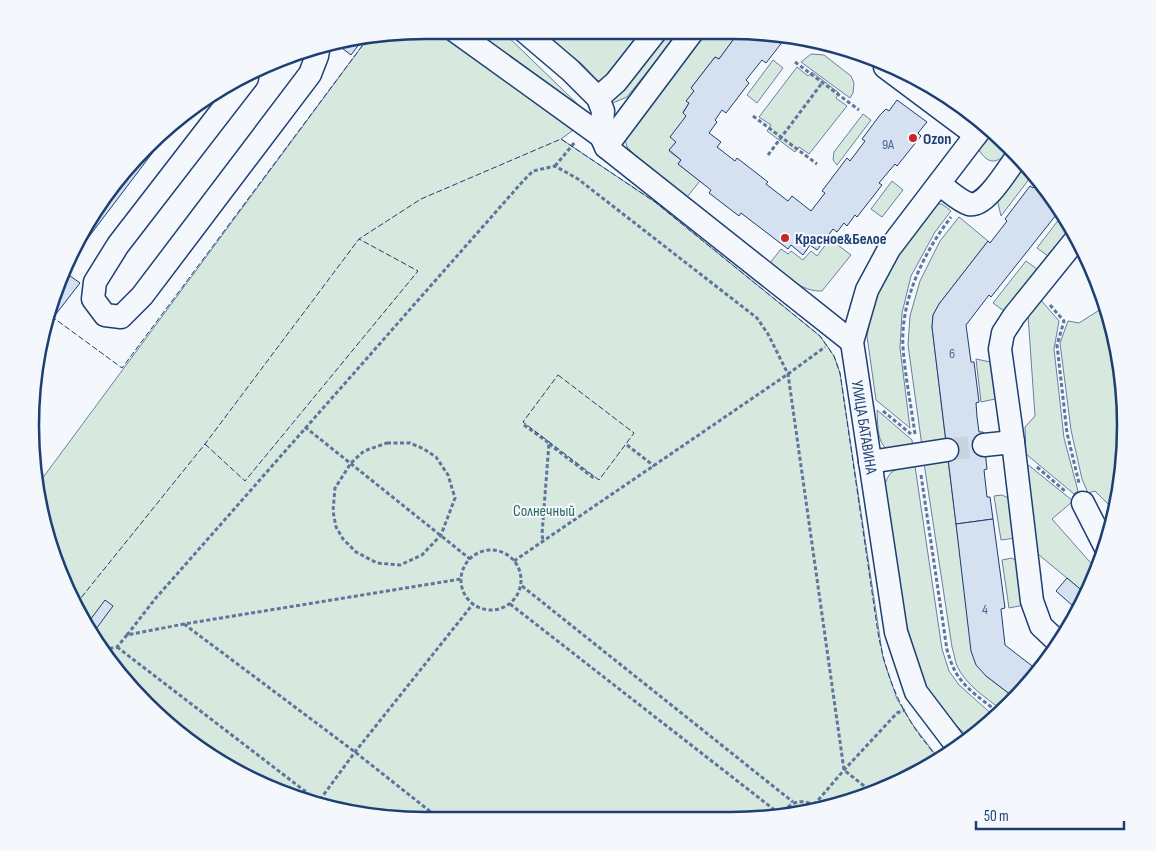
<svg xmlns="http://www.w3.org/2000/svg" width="1156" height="851" font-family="'Sofia Sans Condensed',sans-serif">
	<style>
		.green { fill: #d7e8df; stroke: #687fa3 }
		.building { fill: #d5e0f0; stroke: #1d3f73 }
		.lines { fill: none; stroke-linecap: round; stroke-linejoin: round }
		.minor-tunnel { stroke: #c9d2e0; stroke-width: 22; stroke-dasharray: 22 11; stroke-linecap: butt }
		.minor-casing { stroke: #1d3f73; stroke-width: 25 }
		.path { stroke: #5e769c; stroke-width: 3; stroke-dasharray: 4 2.5; stroke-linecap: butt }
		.minor { stroke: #f4f7fb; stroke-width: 22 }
		.fence { stroke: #1d3f73; stroke-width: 1; stroke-dasharray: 6 2.5; stroke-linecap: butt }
		.poi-dot { fill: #c62828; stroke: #f4f7fb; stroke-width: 2 }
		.labels { text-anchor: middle; stroke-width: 4; stroke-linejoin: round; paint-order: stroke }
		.number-label { font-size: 14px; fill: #4b6792 }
		.poi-label { font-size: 16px; font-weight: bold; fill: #1d3f73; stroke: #f4f7fb; text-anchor: start }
		.street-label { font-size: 16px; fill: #1d3f73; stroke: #f4f7fb }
		.park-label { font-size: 16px; fill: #2c6c60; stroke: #f4f7fb }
		.rim { fill: none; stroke: #1d3f73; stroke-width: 2.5 }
	</style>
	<rect width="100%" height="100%" fill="#f4f7fb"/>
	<!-- green -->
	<g class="green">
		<path d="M426 30H501L591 117 561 139 655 202 820 336 834 356 840 373 883 658 897 699 913 725 938 758 882 791 782 818 399 820 323 807 250 780 185 739 112 666 60 577 36 487 368 38Z"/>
		<path d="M539 30 648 31 601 82 597 80 582 64Z"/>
		<path d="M663 31H680L627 97 613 103 610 100Z"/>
		<path d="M703 31H735L730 37 733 40 719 59 715 57 691 88 694 91 687 101 689 103 683 112 686 116 676 142 669 151 681 160 678 164 700 181 687 197 637 157 627 147 625 139Z"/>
		<path d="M811 54 824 55 851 76 854 83 853 93 850 98 801 62Z"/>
		<path d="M773 60 783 68 757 103 747 95Z"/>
		<path d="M797 67 808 76 812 72 839 93 836 98 847 106 809 154 799 147 795 152 767 131 771 125 759 117Z"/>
		<path d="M863 114 871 120 837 165 833 160 834 152Z"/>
		<path d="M987 131 1008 151C998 164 988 165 979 150Z"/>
		<path d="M1021 163 1033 174 1001 216 997 199Z"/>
		<path d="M892 181 903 190 882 217 871 209Z"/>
		<path d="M932 204H942L951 211 935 232 911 276 902 313 900 348 910 428 876 400 867 336 872 310 883 276Z"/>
		<path d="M1063 214 1073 231 1052 259 1037 248Z"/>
		<path d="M959 217 988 241 939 304 933 315 932 327 946 443 922 446 908 345 910 316 920 281 940 241Z"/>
		<path d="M830 239 851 255 822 291C801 292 786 275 770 263L781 249 788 254 791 251 803 260 811 251 817 256Z"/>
		<path d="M1026 261 1041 272 1008 314 993 303Z"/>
		<path d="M1102 295 1112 323 1125 399 1123 477 1115 511 1095 491 1088 493 1082 479 1071 430 1060 343 1068 321 1079 323 1101 309Z"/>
		<path d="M1040 299 1059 321 1054 349 1064 438 1078 491 1074 494 1026 454 1025 427 1035 416 1028 315Z"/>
		<path d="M976 359 995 363 1000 398 981 402Z"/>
		<path d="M877 410 912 440 913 447C906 448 898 450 892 450 876 449 878 422 877 410Z"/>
		<path d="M948 460 972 651 986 676 1015 698 1002 710C986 698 966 685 957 666 955 661 954 653 952 647L924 463Z"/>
		<path d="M1027 464 1073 501 1052 519 1097 570 1073 623 1065 634C1060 617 1075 605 1085 593L1033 550Z"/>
		<path d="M915 466 942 649 949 671 959 685 995 717 971 740 953 722 927 688 907 628 884 489C888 469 896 468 915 466Z"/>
		<path d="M1002 495 1010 499 1015 538 1001 540 994 496Z"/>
		<path d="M1012 558 1018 562 1024 605 1009 608 1002 560Z"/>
	</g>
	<!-- building -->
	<g class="building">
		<path d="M735 31H756L787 36 766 63 762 60 746 80 749 83 726 113 722 110 715 120 717 122 709 133 721 142 717 147 735 161 737 158 768 182 766 184 788 201 792 196 811 211 825 193 822 191 847 158 850 161 865 141 862 139 880 115 886 109 889 111 897 100 927 122 918 133 921 136 897 166 895 164 879 183 882 185 857 217 855 215 847 226 844 223 837 232 833 229 817 250 810 245 803 255 791 245 788 249 741 213 739 216 709 193 711 190 678 164 681 160 669 150 676 142 670 137 686 116 683 113 689 103 686 101 694 91 691 88 715 57 719 59 733 40 730 37Z"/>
		<path d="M356 39 360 43 351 55 334 42Z"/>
		<path d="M172 127 66 267 71 251 128 165Z"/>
		<path d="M1039 180 1044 185 1060 210 991 297 989 295 966 325 971 362H974L979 402 976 403 977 417 979 432H983L987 469 984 470 987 497H990L993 519 956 524 932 327 933 315 939 304 988 241 990 243 1007 221 1005 219 1030 186 1033 188Z"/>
		<path d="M66 273 80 283 56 314 52 311 63 277Z"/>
		<path d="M993 519 1005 608 1001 609 1005 645 1036 669 1037 667 1040 669 1028 686 1015 698 986 676 976 665 971 651 956 524Z"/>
		<path d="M1067 578 1085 593 1074 607 1056 591Z"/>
		<path d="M105 600 113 606 93 633 87 624Z"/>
	</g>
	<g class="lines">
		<!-- minor-tunnel -->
		<path class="minor-tunnel" d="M947 450 984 445"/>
		<defs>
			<g id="minor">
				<path d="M454 30 601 136"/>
				<path d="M523 30 570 70 598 98 603 111 601 136 606 147 852 342"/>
				<path d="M885 67 976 135"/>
				<path d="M247 78 118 245 95 282 93 299 105 315 121 317 142 296 310 74 317 56 319 45"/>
				<path d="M598 98 616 82 656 31"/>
				<path d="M606 147 693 31"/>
				<path d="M939 184C948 190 959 201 969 204 985 208 1007 170 1016 158"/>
				<path d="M984 445 1013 442"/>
				<path d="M870 462 947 450"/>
				<path d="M1083 503 1106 548"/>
				<path d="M1059 643 1041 626 1032 601 1013 442 1000 349 1003 333 1014 316 1077 238"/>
				<path d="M959 746 954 742 916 692 896 632 852 342 867 290 889 249 982 127"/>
			</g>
		</defs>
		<!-- minor casing -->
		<use href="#minor" class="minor-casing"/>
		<!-- path -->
		<g class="path">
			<path d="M795 62 859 110"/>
			<path d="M753 116 817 164"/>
			<path d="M768 155 822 83"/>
			<path d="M555 166 575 142"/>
			<path d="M1050 305 1064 321 1057 345 1067 433 1079 483"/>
			<path d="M883 411 911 434"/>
			<path d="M524 425 549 443 542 534 543 541"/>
			<path d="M305 427 470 559"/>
			<path d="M915 434C911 405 905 376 903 347 900 301 924 252 951 217"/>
			<path d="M387 443H410L424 449 436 457 448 475 455 498 441 535 422 555 400 565 377 563 356 552 343 539 336 527 333 511 335 488 351 463 364 451Z"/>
			<path d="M549 444 595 479"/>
			<path d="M627 445 654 466"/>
			<path d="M1037 467 1066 492"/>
			<path d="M921 475 947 650C949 656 951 663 954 669 963 688 983 700 999 713"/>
			<circle cx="491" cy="580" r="30"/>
			<path d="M514 561 788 374 825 347"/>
			<path d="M522 586 793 802"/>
			<path d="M510 604 781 815"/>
			<path d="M184 624 355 752 441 820"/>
			<path d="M127 635 155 599 523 181 533 171 555 166 578 179 757 318 768 334 788 374 844 770 873 793"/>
			<path d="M117 647 327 808"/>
			<path d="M103 650 117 647 127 635 184 624 461 579"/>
			<path d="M316 805 355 752 473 604"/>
			<path d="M814 805 844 770 897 713 905 710"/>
			<path d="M781 818C786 802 804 796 817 808"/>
		</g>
		<!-- minor -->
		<use href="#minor" class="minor"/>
		<!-- fence -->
		<g class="fence">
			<path d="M51 316 122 368 368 38"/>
			<path d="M558 375 634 433 599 480 523 422Z"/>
			<path d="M205 444 245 481 418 271 359 239"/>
			<path d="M76 604 205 444 359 239 421 199 561 139 655 202 820 336 834 356 840 373 878 633C885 671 898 706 921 737 927 744 932 752 938 758"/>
		</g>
	</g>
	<!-- markers -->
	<g class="poi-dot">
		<circle cx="913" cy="138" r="5"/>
		<circle cx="785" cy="238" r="5"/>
	</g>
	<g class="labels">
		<!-- number labels -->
		<g class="number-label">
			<text x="888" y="149">9А</text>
			<text x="952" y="358">6</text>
			<text x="985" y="614">4</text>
		</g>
		<!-- poi labels -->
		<g class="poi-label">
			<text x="923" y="144">Ozon</text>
			<text x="795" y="244">Красное&amp;Белое</text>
		</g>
		<!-- street labels -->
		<g class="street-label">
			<text transform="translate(865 427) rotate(81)" y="6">УЛИЦА БАТАВИНА</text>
		</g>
		<!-- park labels -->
		<g class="park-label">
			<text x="544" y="516">Солнечный</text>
		</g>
	</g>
	<!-- crop -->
	<path d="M0 0H1156V851H0ZM425 39H731A386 386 0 0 1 1117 425V426A386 386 0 0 1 731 812H425A386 386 0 0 1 39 426V425A386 386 0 0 1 425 39Z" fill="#f4f7fb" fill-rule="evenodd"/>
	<path class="rim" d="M425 39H731A386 386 0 0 1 1117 425V426A386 386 0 0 1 731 812H425A386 386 0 0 1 39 426V425A386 386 0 0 1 425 39Z"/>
	<!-- scale -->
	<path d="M976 821v8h148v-8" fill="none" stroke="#1d3f73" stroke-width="2.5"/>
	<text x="984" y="821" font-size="15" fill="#1d3f73" stroke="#f4f7fb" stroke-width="4" paint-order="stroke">50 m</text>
</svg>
